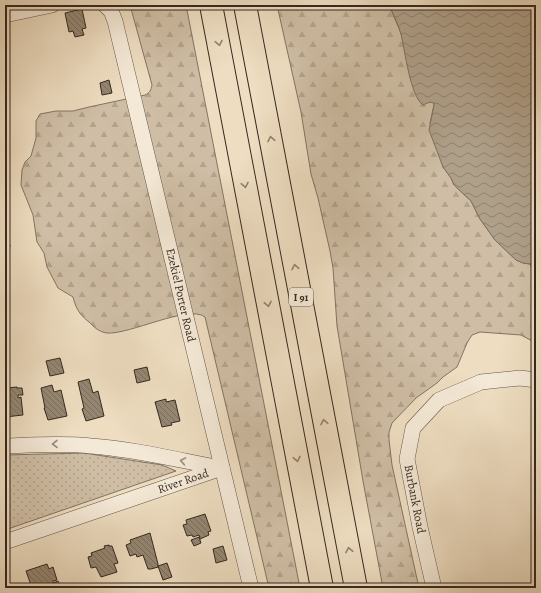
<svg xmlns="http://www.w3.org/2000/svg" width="541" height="593" font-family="Alegreya,serif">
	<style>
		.grass { fill: url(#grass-dots); stroke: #827462 }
		.forest { fill: url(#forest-firs); stroke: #827462 }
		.water { fill: url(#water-waves); stroke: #7e705f }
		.building { fill: url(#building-back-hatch); stroke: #35291f }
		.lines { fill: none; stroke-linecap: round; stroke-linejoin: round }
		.minor-casing { stroke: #635648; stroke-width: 16 }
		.motorway-casing { stroke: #35291f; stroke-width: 24 }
		.minor { stroke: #f4e9d7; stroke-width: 15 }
		.motorway { stroke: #eeddc1; stroke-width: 22 }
		.oneway { stroke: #928370 }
		.oneway2 { stroke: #94897b }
		.labels { text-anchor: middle; stroke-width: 3.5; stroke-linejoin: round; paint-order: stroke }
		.shield { fill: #f4e9d7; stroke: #6e6356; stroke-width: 1 }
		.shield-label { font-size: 11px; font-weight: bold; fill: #35291f }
		.street-label { font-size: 12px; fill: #35291f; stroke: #f4e9d7 }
	</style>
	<defs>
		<pattern id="grass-dots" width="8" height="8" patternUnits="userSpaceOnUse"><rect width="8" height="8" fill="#cfbea5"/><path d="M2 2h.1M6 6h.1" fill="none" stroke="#b2a38e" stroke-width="1.8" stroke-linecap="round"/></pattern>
		<pattern id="forest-firs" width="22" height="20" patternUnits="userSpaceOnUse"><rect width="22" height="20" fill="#cfbea5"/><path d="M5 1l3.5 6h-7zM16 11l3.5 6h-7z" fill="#b2a38e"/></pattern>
		<pattern id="water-waves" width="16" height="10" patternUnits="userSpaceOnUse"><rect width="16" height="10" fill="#afa08a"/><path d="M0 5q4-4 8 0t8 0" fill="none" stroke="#8f8270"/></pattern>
		<pattern id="building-back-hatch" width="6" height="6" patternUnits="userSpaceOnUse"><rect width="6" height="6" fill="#958773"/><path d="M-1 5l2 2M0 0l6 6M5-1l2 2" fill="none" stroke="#7a6e5e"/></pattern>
	</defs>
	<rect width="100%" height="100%" fill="#eeddc1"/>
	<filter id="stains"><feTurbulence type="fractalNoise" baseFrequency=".005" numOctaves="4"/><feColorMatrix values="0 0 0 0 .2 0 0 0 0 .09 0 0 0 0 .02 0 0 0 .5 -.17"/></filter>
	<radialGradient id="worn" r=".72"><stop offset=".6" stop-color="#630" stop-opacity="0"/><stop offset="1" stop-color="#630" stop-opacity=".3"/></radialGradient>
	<!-- grass -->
	<path class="grass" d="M84 453 162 465 176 471 5 530V455Z"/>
	<!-- forest -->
	<g class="forest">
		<path d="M130 5H186L300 588H269L205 317C189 304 129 335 107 333 99 332 94 327 89 322 80 315 76 309 73 297L58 288 47 267 44 253 37 242 33 215 21 185 22 170 25 162 31 156 36 138V121L40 114 56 111H73L89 107 145 95C150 93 151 90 152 85Z"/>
		<path d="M277 5H389L401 33 410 74 430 102 434 103V105L430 123 443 167 451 178 454 185 471 201 480 219 495 240 516 260 523 263 530 264 536 275V343L521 335 480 332 472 335 467 343 457 367 443 377 437 383 416 398 392 423 389 432V440L392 465 419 588H383L363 481 337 326 333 268 330 251 318 198 311 174 301 112Z"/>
	</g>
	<!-- water -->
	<path class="water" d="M389 5H536V275L530 264 523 263 516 260 495 240 480 219 471 201 454 185 451 178 443 167 429 130 434 105V103L430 102 423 105C410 96 405 50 401 34 398 24 393 14 389 5Z"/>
	<!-- building -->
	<g class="building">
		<path d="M82 9 86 28 82 29 84 35 75 37 73 31 69 32 65 13Z"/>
		<path d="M109 80 112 93 102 95 100 83Z"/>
		<path d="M9 240 10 247 5 249V241Z"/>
		<path d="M60 358 64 373 50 376 46 361Z"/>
		<path d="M147 367 150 380 137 383 134 370Z"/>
		<path d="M89 379 93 393 98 391 104 416 86 421 82 409 84 408 78 382Z"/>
		<path d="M52 385 54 392 61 390 67 416 48 420 44 408H45L41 388Z"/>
		<path d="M17 387V388H22L23 395H18V398L21 397 23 415 5 417V395H8L7 388Z"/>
		<path d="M166 399V402L175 400 180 421 171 423 172 425 162 427 155 402Z"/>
		<path d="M205 514 211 531 208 532 209 535 200 539 199 535 193 537 192 535 187 536 183 525 187 524 186 520Z"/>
		<path d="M150 533 158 564V567L151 569H148L143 555 137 557 136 554 130 556 126 545 131 543 130 540Z"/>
		<path d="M199 537 201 543 194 546 191 540Z"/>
		<path d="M109 545V546H112L118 563 114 564 117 572 101 577 96 567 91 568 88 557 92 556 91 553 105 548 104 546Z"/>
		<path d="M223 546 227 560 216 563 213 549Z"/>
		<path d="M167 563 172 577 163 580 158 566Z"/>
		<path d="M47 564 49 569 53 567 57 580 53 581V583L58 581 61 588H32L26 571Z"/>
	</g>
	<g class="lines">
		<defs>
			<g id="minor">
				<path d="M105 5 111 11 115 21 251 588"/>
				<path d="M5 15 52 5"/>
				<path d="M5 446C33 445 62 443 91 446 134 449 178 460 221 468"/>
				<path d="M5 542 222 468"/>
				<path d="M434 588 420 527 407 459 413 428 439 400 481 382 520 378 536 380"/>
			</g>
			<g id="motorway">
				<path d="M211 5 322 588"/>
				<path d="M245 5 356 588"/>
			</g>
		</defs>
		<!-- minor casing -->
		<use href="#minor" class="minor-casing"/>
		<!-- motorway casing -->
		<use href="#motorway" class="motorway-casing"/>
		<!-- minor -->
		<use href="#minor" class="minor"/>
		<!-- motorway -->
		<use href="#motorway" class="motorway"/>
	</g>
	<!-- one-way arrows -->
	<defs><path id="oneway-chevron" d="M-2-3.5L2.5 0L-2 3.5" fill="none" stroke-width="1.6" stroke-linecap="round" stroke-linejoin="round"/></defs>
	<g class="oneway">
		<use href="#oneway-chevron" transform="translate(219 43) rotate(79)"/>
		<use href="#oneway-chevron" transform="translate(271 139) rotate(-101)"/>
		<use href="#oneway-chevron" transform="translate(245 185) rotate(79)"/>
		<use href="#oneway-chevron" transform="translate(295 267) rotate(-101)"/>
		<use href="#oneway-chevron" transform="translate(268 304) rotate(79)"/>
		<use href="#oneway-chevron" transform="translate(324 422) rotate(-101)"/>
		<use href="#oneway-chevron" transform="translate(297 459) rotate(79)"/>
		<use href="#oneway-chevron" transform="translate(349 550) rotate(-101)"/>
	</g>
	<g class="oneway2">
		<use href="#oneway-chevron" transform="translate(55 444) rotate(179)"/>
		<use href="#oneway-chevron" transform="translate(183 461) rotate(-170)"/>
	</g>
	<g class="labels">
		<!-- shield labels -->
		<rect class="shield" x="289" y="288" width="24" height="18" rx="3"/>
		<g class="shield-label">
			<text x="301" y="301">I 91</text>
		</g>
		<!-- street labels -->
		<g class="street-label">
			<text transform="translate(181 295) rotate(77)" y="4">Ezekiel Porter Road</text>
			<text transform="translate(183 481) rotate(-19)" y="4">River Road</text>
			<text transform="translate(415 499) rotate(79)" y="4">Burbank Road</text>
		</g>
	</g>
	<!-- margin -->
	<rect width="541" height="593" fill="none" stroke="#eeddc1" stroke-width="20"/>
	<rect x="6" y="6" width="529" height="581" fill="none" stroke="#35291f" stroke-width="2"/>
	<rect x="10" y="10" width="521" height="573" fill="none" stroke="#35291f"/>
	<rect width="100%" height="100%" filter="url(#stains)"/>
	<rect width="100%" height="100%" fill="url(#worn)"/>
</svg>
